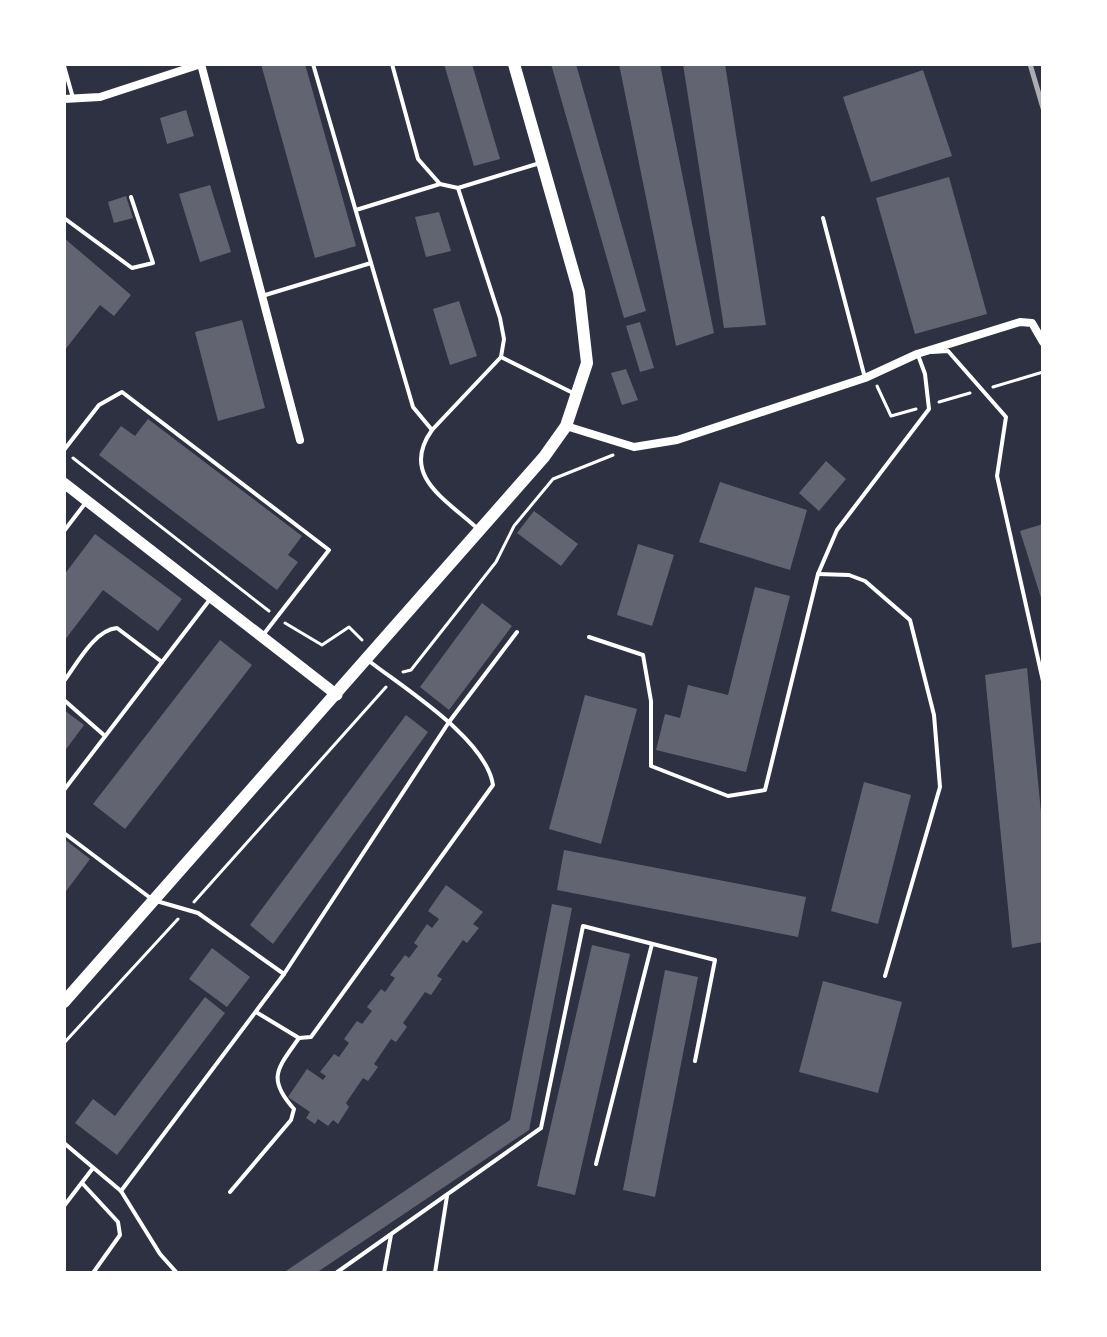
<svg xmlns="http://www.w3.org/2000/svg" width="1107" height="1337" font-family="Spectral,serif">
	<style>
		.building { fill: #626471 }
		.lines { fill: none; stroke-linecap: round; stroke-linejoin: round }
		.path { stroke: #fff; stroke-width: 3 }
		.service { stroke: #fff; stroke-width: 4 }
		.minor { stroke: #fff; stroke-width: 8 }
		.tertiary { stroke: #fff; stroke-width: 11 }
		.secondary { stroke: #fff; stroke-width: 12 }
		.rail { stroke: #abadb3; stroke-width: 5 }
	</style>
	<rect width="100%" height="100%" fill="#2d3142"/>
	<!-- building -->
	<g class="building">
		<path d="M261 64H305L356 246 315 258Z"/>
		<path d="M444 64H472L500 159 474 166Z"/>
		<path d="M551 64H576L646 311 624 318Z"/>
		<path d="M619 64H660L714 333 676 346Z"/>
		<path d="M683 64H725L766 325 724 328Z"/>
		<path d="M923 70 952 156 871 182 843 97Z"/>
		<path d="M186 110 194 136 167 144 160 118Z"/>
		<path d="M949 177 987 314 915 334 876 198Z"/>
		<path d="M210 185 231 252 200 262 179 194Z"/>
		<path d="M126 196 133 218 114 223 108 202Z"/>
		<path d="M439 212 451 251 426 257 415 217Z"/>
		<path d="M64 238 131 295 114 316 100 305 64 351Z"/>
		<path d="M459 301 477 356 450 365 433 309Z"/>
		<path d="M242 320 265 408 218 421 195 332Z"/>
		<path d="M640 322 654 368 640 372 626 326Z"/>
		<path d="M626 369 638 400 622 405 611 373Z"/>
		<path d="M148 419 302 536 288 555 298 562 277 590 99 455 121 426 135 436Z"/>
		<path d="M826 461 846 479 819 511 799 493Z"/>
		<path d="M720 482 807 510 790 570 699 542Z"/>
		<path d="M534 511 578 544 561 566 517 533Z"/>
		<path d="M1043 524V601H1042L1020 531Z"/>
		<path d="M95 534 182 599 158 631 103 590 64 641V575Z"/>
		<path d="M638 544 674 555 652 626 617 615Z"/>
		<path d="M755 587 790 596 746 772 656 750 665 714 680 718 688 685 728 695Z"/>
		<path d="M482 603 512 626 449 710 420 687Z"/>
		<path d="M220 640 252 665 125 829 93 804Z"/>
		<path d="M1027 668 1043 833V942L1012 948 985 675Z"/>
		<path d="M585 695 637 709 601 844 549 829Z"/>
		<path d="M64 710 84 725 64 752Z"/>
		<path d="M406 715 428 732 273 944 250 925Z"/>
		<path d="M864 782 911 795 878 924 831 911Z"/>
		<path d="M64 839 90 859 64 894Z"/>
		<path d="M564 850 806 897 798 937 557 890Z"/>
		<path d="M446 885 483 912 473 924 479 928 467 943 463 940 437 976 442 979 431 995 425 992 403 1023 407 1027 396 1042 391 1039 374 1064 378 1067 368 1081 363 1078 346 1103 349 1107 338 1124 333 1120 328 1126 318 1119 315 1124 306 1118 310 1112 288 1097 307 1069 323 1080 326 1076 320 1072 334 1054 339 1057 349 1043 344 1039 357 1021 362 1024 372 1011 367 1007 381 989 385 992 395 978 390 975 405 955 409 958 418 946 414 943 427 924 432 928 439 919 428 911Z"/>
		<path d="M552 904 572 908 529 1130 316 1273H283L510 1120Z"/>
		<path d="M592 945 630 954 575 1195 537 1186Z"/>
		<path d="M212 948 250 977 227 1007 189 979Z"/>
		<path d="M665 970 698 977 655 1197 623 1190Z"/>
		<path d="M823 981 902 1002 878 1093 799 1072Z"/>
		<path d="M205 997 225 1013 117 1155 75 1123 93 1099 115 1116Z"/>
	</g>
	<g class="lines">
		<!-- path -->
		<g class="path">
			<path d="M877 386 891 416 916 409"/>
			<path d="M993 387 1043 372"/>
			<path d="M939 402 970 393"/>
			<path d="M73 458 269 611"/>
			<path d="M285 623 322 645 349 627 362 640"/>
			<path d="M403 672 411 670 496 562 514 526 553 479 613 455"/>
			<path d="M194 902 386 687"/>
			<path d="M64 1043 178 919"/>
		</g>
		<!-- service -->
		<g class="service">
			<path d="M313 64 413 407 432 430C399 476 447 500 478 529"/>
			<path d="M392 64 418 159 440 184 458 188 500 318 504 339 501 357 573 393"/>
			<path d="M64 66 73 98"/>
			<path d="M458 188 540 163"/>
			<path d="M356 210 440 184"/>
			<path d="M64 218 132 268 153 263 131 197"/>
			<path d="M823 218 865 378"/>
			<path d="M262 296 371 263"/>
			<path d="M932 352 948 351 1006 417 997 476 1043 681"/>
			<path d="M432 430 501 357"/>
			<path d="M64 450 99 405 122 392 329 550 263 635"/>
			<path d="M64 531 87 501"/>
			<path d="M818 574 849 575 865 581 910 620 934 715 940 787 885 976"/>
			<path d="M589 637 643 655 651 701V766L728 796 765 790 818 574 837 530 929 409 925 374 918 355"/>
			<path d="M64 681C77 664 94 630 117 628L162 662"/>
			<path d="M64 700 105 736"/>
			<path d="M64 790 211 598"/>
			<path d="M64 833 153 900 198 913 284 974"/>
			<path d="M256 1012 299 1038 311 1037 493 785C486 739 405 689 369 661"/>
			<path d="M64 1143 121 1191 284 974 449 722 517 632"/>
			<path d="M596 1164 652 944"/>
			<path d="M82 1183 118 1222 120 1235 93 1273"/>
			<path d="M121 1191 160 1254 177 1273"/>
			<path d="M230 1192 291 1120 294 1109C266 1078 278 1068 299 1038"/>
			<path d="M64 1206 93 1168"/>
			<path d="M336 1273 541 1128 583 926 715 960 695 1061"/>
			<path d="M384 1273 391 1235"/>
			<path d="M435 1273 447 1196"/>
		</g>
		<!-- minor -->
		<g class="minor">
			<path d="M64 99 100 97 201 64 300 440"/>
			<path d="M566 426 634 447 677 440 865 378 917 354 1020 322 1032 323 1043 342"/>
		</g>
		<!-- tertiary -->
		<path class="tertiary" d="M64 483 337 695"/>
		<!-- secondary -->
		<path class="secondary" d="M64 1002 544 457 566 426 587 363 579 292 514 64"/>
		<!-- rail -->
		<path class="rail" d="M1030 64 1043 108"/>
	</g>
	<!-- border -->
	<rect width="1107" height="1337" fill="none" stroke="#ffffff" stroke-width="132"/>
</svg>
